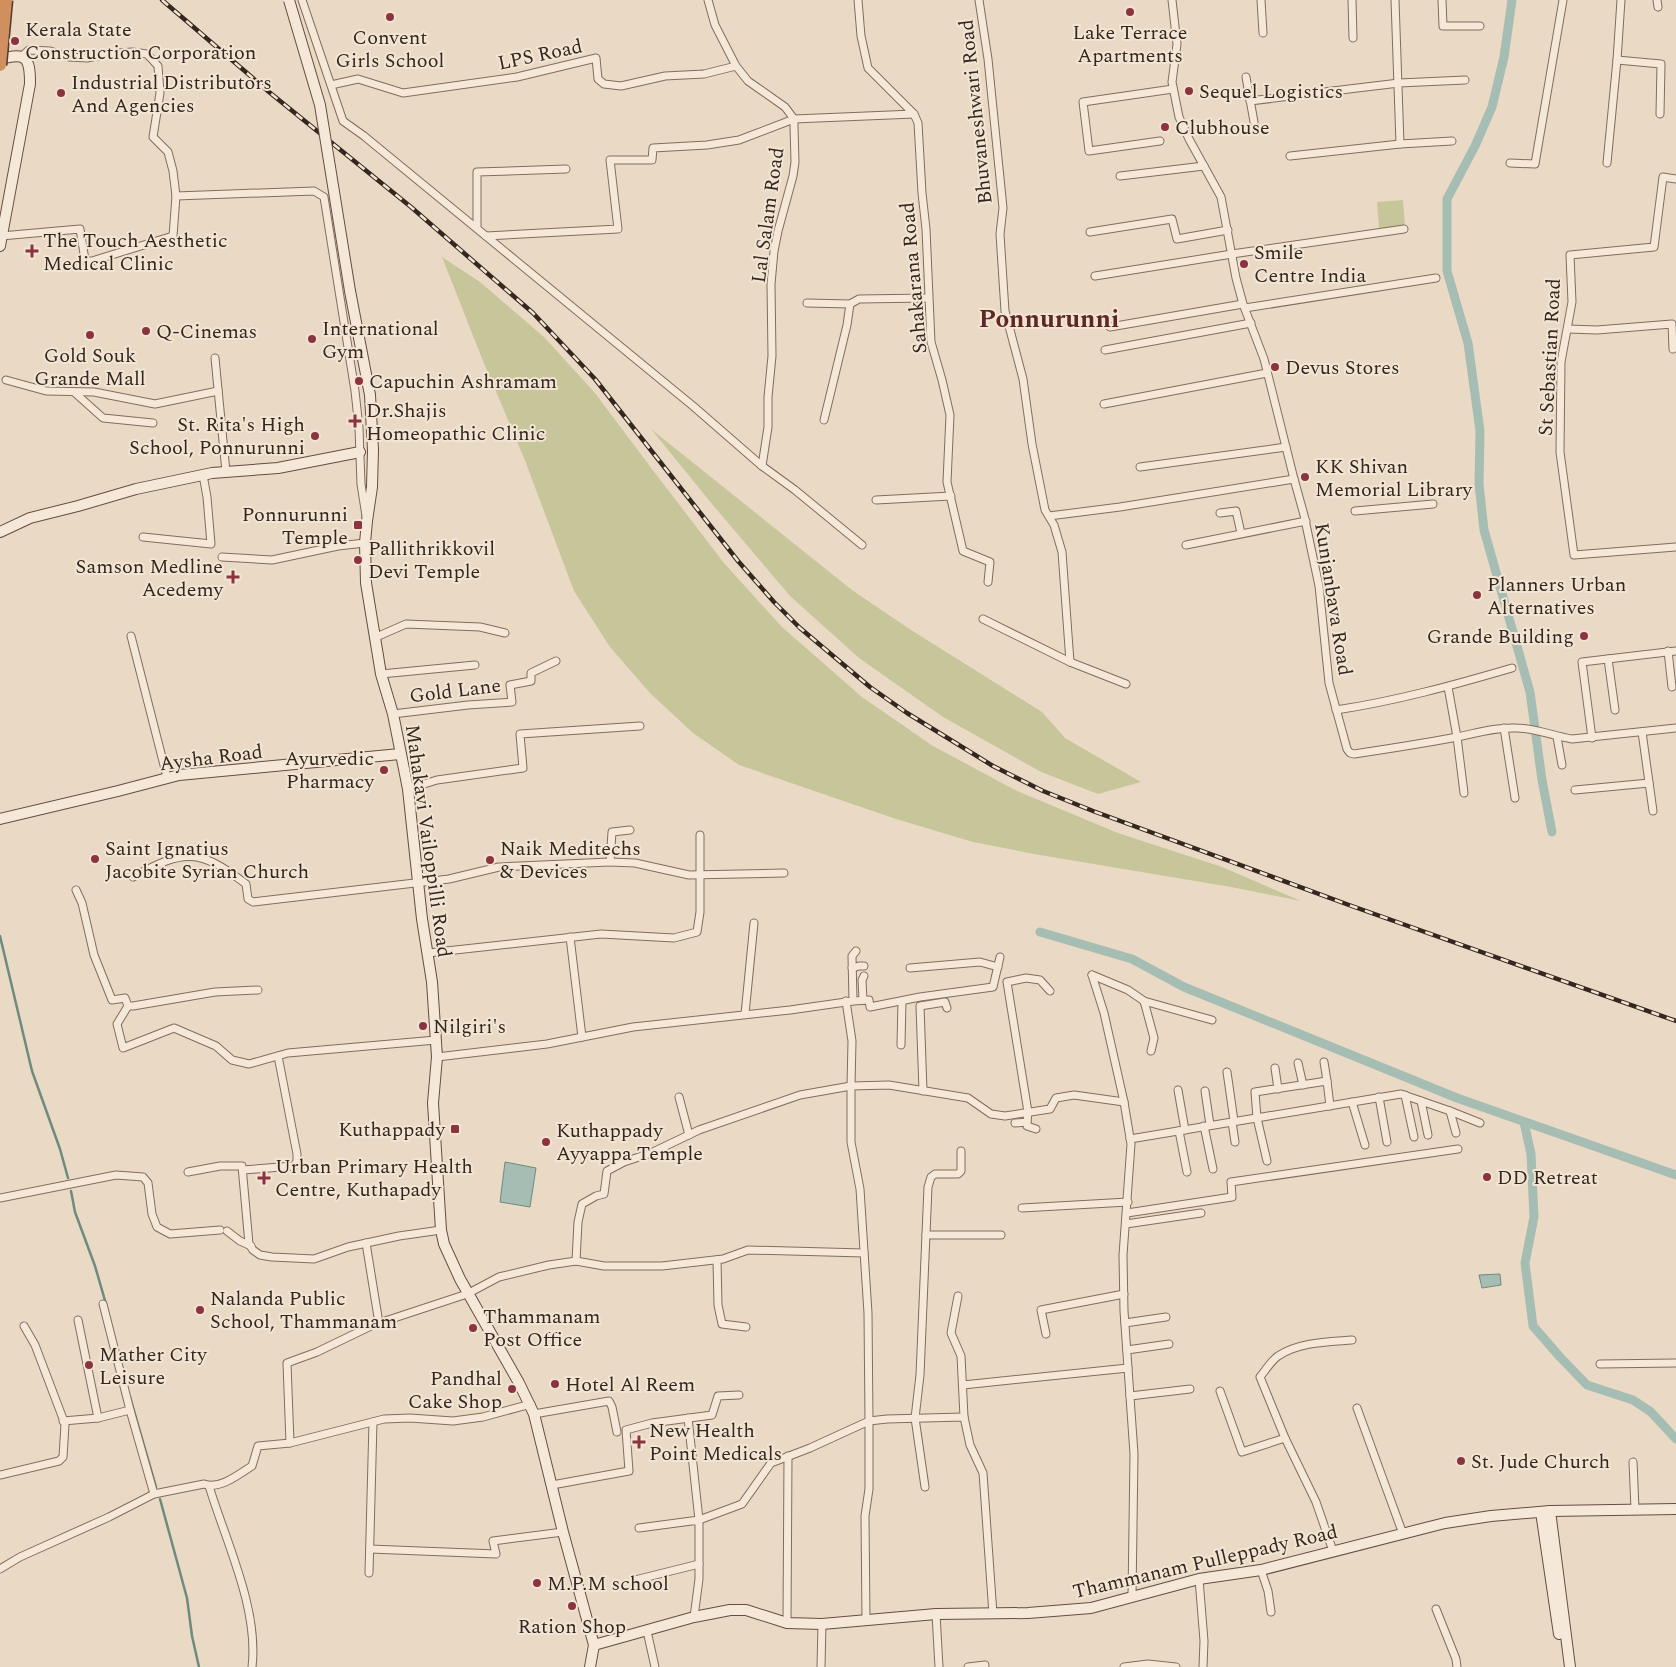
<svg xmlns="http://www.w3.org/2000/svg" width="1676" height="1667" font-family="Spectral,serif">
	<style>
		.green { fill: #c7c69a }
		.water { fill: #a6bdb3; stroke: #6e8b80 }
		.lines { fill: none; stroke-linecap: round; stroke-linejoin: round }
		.stream { stroke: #6e8b80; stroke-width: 2.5 }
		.canal { stroke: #a6bdb3; stroke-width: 9 }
		.street-casing { stroke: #836c5d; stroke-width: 9 }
		.secondary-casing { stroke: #654d40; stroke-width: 12 }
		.street { stroke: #f5e8d8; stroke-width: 7 }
		.secondary { stroke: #f5e8d8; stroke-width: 10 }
		.rail-casing { stroke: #34271f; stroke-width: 4.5 }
		.rail { stroke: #f2e5d4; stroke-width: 2.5; stroke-dasharray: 8; stroke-linecap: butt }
		.secondary-bridge-casing { stroke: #654d40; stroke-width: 12; stroke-linecap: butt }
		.highway-bridge-casing { stroke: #513b31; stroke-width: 15; stroke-linecap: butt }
		.secondary-bridge { stroke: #f5e8d8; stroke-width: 10 }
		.highway-bridge { stroke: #d18e5e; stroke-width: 12 }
		.poi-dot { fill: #8c3340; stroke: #f2e5d4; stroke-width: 2 }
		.labels { text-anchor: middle; stroke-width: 4; stroke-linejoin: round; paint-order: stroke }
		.poi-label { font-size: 20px; fill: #34271f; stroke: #f2e5d4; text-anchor: start }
		.street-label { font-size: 20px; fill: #34271f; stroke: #f2e5d4 }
		.district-label { font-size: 25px; font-weight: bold; fill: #5d2723; stroke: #f2e5d4 }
	</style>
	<rect width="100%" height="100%" fill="#eadac5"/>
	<!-- green -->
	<g class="green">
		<path d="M1403 200 1405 226 1379 229 1377 202Z"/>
		<path d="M442 257 480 282 544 337 595 393 655 473 724 563 782 627 862 697 933 746 1015 790 1118 833 1222 867 1301 901 1231 887 1034 854 973 842 896 819 739 765 693 733 650 693 610 647 574 591 524 458 481 356Z"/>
		<path d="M651 429 852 590 911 630 1042 712 1065 738 1141 782 1098 794 1041 772 943 717 859 658 790 596 712 504Z"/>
	</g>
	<!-- water -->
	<g class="water">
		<path d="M505 1162 536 1168 530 1207 500 1202Z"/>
		<path d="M1500 1274 1501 1285 1482 1288 1479 1275Z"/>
	</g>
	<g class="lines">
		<!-- stream -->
		<g class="stream">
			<path d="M0 936 32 1071 60 1149 68 1178"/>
			<path d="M71 1191 75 1212 95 1266 106 1304"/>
			<path d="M130 1397 156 1487"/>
			<path d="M160 1499 187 1598 192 1636 199 1667"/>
		</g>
		<!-- canal -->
		<g class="canal">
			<path d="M1512 0 1504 57 1492 107 1475 146 1447 199V271L1468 343 1480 431 1479 484 1484 530 1530 692 1542 780 1552 832"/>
			<path d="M1040 932 1132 959 1184 987 1457 1098 1676 1175"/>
			<path d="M1524 1122 1531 1154 1534 1217 1525 1263 1533 1326 1560 1357 1587 1385 1633 1400 1651 1412 1676 1439"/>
		</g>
		<defs>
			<g id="street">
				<path d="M302 0 343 121 364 136 693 406 762 466 795 490 862 545"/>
				<path d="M708 0 715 25 736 66 748 81 785 107 794 119V126L795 162 793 176 778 231 774 251 771 284 772 356 768 397V427L762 466"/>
				<path d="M858 0 861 36 868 68 914 114 918 123 922 193 926 229 931 342 942 380 950 415 947 482 963 551 990 562 988 582"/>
				<path d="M979 0 988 59 1003 208 1000 234 1005 311 1023 379 1032 444 1045 510 1054 525 1062 552 1070 662"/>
				<path d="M1172 0 1177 44 1172 82 1179 117 1189 139 1221 197 1236 278 1243 304 1264 359 1294 479 1304 515 1319 586 1329 683 1347 749 1350 753 1354 754C1387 749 1420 744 1452 738 1474 734 1494 727 1516 728 1535 728 1553 736 1572 739L1676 728"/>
				<path d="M1261 0 1263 33"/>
				<path d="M1352 0 1353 38"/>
				<path d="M1395 0 1400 144"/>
				<path d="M1442 0 1443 26H1480"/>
				<path d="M1657 0 1658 7"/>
				<path d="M21 57 29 50 50 51 69 57 87 58 106 54 132 52 147 54 158 66 160 93 153 137 168 152 173 171 176 196 314 191 324 197 355 391 359 428 361 484 366 516"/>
				<path d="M1617 60 1661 64 1660 114"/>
				<path d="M1246 77 1254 122"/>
				<path d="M331 85 358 79 403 93 517 77 596 58 598 79 604 84 621 86 665 76 704 74 736 66"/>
				<path d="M1250 101 1399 83 1465 80"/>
				<path d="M1160 141 1089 151 1083 102 1173 89"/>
				<path d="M1290 156 1400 144 1452 141"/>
				<path d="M1510 163 1535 164 1563 0"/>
				<path d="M1607 163 1617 60 1621 0"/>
				<path d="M1120 176 1204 166"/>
				<path d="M1676 179 1663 177 1654 247 1570 255 1572 302 1561 362 1560 452 1574 555 1676 547"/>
				<path d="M477 228V172L566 169"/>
				<path d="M1090 232 1172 219 1177 239 1228 230"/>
				<path d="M1 236 80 229 85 260 86 261H92L173 236 176 196"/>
				<path d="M486 236 618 229 610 160H652L653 148 707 145 739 140 794 119 914 114"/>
				<path d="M1095 276 1232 254 1404 229"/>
				<path d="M807 303 850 304 859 299 928 298"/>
				<path d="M1245 308 1436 278"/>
				<path d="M1110 327 1243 304"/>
				<path d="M1568 329 1597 330 1672 324 1673 349"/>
				<path d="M1105 350 1251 323"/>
				<path d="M215 358 226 472"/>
				<path d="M6 380 46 391 94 392 155 404 218 391"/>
				<path d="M74 392 103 418 153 423"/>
				<path d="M1104 404 1267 373"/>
				<path d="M824 420 847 325 850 304"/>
				<path d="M1140 467 1286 447"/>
				<path d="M876 500 951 496"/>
				<path d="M1355 511 1433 504"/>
				<path d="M1220 513 1236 511 1241 533"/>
				<path d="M1049 516 1120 507 1294 479"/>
				<path d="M143 537 211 544 207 497 203 475"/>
				<path d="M1186 545 1306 521"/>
				<path d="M222 557 272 560 338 546 365 543"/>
				<path d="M983 619 1070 662 1126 684"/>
				<path d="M131 636 167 777"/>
				<path d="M374 638 406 624 480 627 505 633"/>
				<path d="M1668 651 1672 687"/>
				<path d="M1608 659 1615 710"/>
				<path d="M381 674 475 665"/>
				<path d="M1448 687 1457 737 1464 793"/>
				<path d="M1336 710C1396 701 1454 685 1512 668"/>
				<path d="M393 714 468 705 512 702 510 685 531 681V673L556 661"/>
				<path d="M1504 728 1515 798"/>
				<path d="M1642 732 1653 811"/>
				<path d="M1557 737 1562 765"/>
				<path d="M1592 738 1582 662 1676 651"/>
				<path d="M408 789 437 780 523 768 520 734 640 726"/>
				<path d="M1575 790 1649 783"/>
				<path d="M610 862 635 863 689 875 784 873"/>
				<path d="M133 877C184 849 199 848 246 884L248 899 253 902 449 879 499 867 610 862 612 832 630 830"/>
				<path d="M76 890 82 903 94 955 112 1000 125 998 128 1006H133L215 992 258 990"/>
				<path d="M570 937 582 1037"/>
				<path d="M428 953 601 934 674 938 697 932 700 912V835"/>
				<path d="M852 968 859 966H864"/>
				<path d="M910 968 980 962 998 967"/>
				<path d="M1092 975 1104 1013 1124 1102 1131 1144 1123 1255 1124 1311 1134 1454 1132 1597"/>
				<path d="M1092 975 1128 990 1144 1001 1212 1020"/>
				<path d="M863 1000 862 980 864 976"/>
				<path d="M846 1001 852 1041 851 1086V1142L860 1189 868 1313 869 1421V1489L865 1516 866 1620"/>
				<path d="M853 1001 869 1000 870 1007 920 997 993 987 1000 957"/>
				<path d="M1144 1001 1154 1038 1151 1051"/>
				<path d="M128 1006 117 1024 123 1048 174 1028 216 1046 232 1060 249 1064 288 1053 436 1040"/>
				<path d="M745 1014 754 923"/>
				<path d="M901 1045 902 1001"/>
				<path d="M437 1057 547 1044 633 1027 790 1010 853 1001 852 956 856 951"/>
				<path d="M1324 1062 1327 1081"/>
				<path d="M1298 1063 1303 1085"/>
				<path d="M1275 1068 1278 1089"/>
				<path d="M1227 1072 1234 1121"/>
				<path d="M1178 1090 1185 1130"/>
				<path d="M923 1091 920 1006 945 1002 947 1008"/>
				<path d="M1205 1091 1210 1125"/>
				<path d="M1405 1095 1414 1137"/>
				<path d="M679 1097 689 1135"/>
				<path d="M1379 1097 1387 1142"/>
				<path d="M1421 1101 1428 1135"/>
				<path d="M1352 1102 1365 1145"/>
				<path d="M1450 1111 1456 1133"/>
				<path d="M1027 1122V1126L1036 1129"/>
				<path d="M1232 1122 1235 1142"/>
				<path d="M1015 1123 1027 1122 1028 1112 1007 982 1026 978 1040 980 1050 991"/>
				<path d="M1204 1126 1213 1169"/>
				<path d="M1179 1131 1187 1172"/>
				<path d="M1130 1139 1401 1094 1450 1111 1480 1123"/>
				<path d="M1267 1161 1257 1118 1255 1092 1327 1081 1330 1106"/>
				<path d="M243 1170 293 1166 297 1162V1154L278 1056"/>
				<path d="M188 1172 220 1166H242L249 1244 253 1250 260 1255 272 1257 314 1259 348 1247 399 1236 441 1230"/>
				<path d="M0 1198 116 1175 143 1177 148 1183 152 1214 157 1227 170 1234 220 1230"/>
				<path d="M1022 1208 1128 1202"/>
				<path d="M1127 1213 1232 1197 1231 1182 1458 1149"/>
				<path d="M1126 1224 1201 1213"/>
				<path d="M227 1231 240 1241 251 1246"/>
				<path d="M926 1235H1001"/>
				<path d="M366 1243 378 1317"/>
				<path d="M717 1260 718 1305 722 1324 746 1327"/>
				<path d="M576 1261 604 1266H662L723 1259 748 1250 864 1253"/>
				<path d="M958 1296 951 1333 961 1356 964 1417"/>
				<path d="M78 1320 98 1418"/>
				<path d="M1125 1323 1166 1317"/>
				<path d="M1046 1334 1041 1310 1124 1294"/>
				<path d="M1127 1350 1169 1344"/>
				<path d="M1600 1364 1676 1363"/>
				<path d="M963 1385 1128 1368"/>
				<path d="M1220 1391 1242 1452 1285 1438"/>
				<path d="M1130 1396 1190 1389"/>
				<path d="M1357 1408 1403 1534"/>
				<path d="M130 1410 154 1494"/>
				<path d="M534 1414 609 1401 612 1407 617 1432"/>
				<path d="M688 1418 699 1520 742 1504 771 1463 810 1448 869 1421 887 1419 964 1417 970 1445 983 1473 993 1614"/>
				<path d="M63 1421 98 1418 130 1410 103 1304"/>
				<path d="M290 1443 287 1363 317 1352 373 1325 467 1294 499 1277 549 1265 576 1261 578 1222 582 1204 596 1196 604 1194 607 1171 624 1162 651 1153 699 1130 800 1095 851 1086 889 1085 968 1098 991 1114 1005 1116 1050 1109 1056 1098 1074 1095 1124 1102"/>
				<path d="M1633 1462 1635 1509"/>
				<path d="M0 1475 59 1461 63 1457 65 1424 35 1345 24 1326"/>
				<path d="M552 1485 629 1471 626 1430 652 1423 712 1415 718 1396 739 1395"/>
				<path d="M209 1486C226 1542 259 1609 252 1667"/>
				<path d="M925 1487 915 1418 920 1375 928 1187 931 1177 935 1174H958L961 1171V1151"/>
				<path d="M639 1528 699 1520V1579L694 1617"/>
				<path d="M370 1549 496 1554 493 1541 563 1532"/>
				<path d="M1333 1551 1316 1502 1285 1438 1260 1377C1265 1371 1271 1361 1278 1356 1299 1342 1327 1342 1352 1340"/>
				<path d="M0 1569 20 1557 109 1517 154 1494 204 1484C220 1490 239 1474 252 1466L258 1446 290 1443 384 1419 410 1418 453 1421 483 1417 531 1404"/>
				<path d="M1261 1570 1268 1591 1271 1612"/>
				<path d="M369 1573 373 1422"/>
				<path d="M1199 1579 1204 1641 1203 1667"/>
				<path d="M635 1580 699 1564"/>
				<path d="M1436 1609 1456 1659 1457 1667"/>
				<path d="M936 1614 939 1667"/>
				<path d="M787 1623 788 1456"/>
				<path d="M647 1631 655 1667"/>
				<path d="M821 1667 822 1624"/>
				<path d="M968 1667 985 1665"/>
				<path d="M1124 1667 1148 1664 1176 1667"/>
			</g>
			<g id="secondary">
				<path d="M0 59C27 52 30 58 30 84L0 246"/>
				<path d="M373 450 372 487 367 521 365 543 366 583 381 674 393 714 408 789 422 919 432 982 437 1057 433 1103 441 1230 444 1244 460 1279 519 1383 534 1414 563 1532 594 1645 590 1667"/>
				<path d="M0 532 30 518 78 506 136 489 212 473 278 468 360 452"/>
				<path d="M0 819 118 791 179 775 400 754"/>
				<path d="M1550 1511 1570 1667"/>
				<path d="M1541 1512 1559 1634"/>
				<path d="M594 1645 694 1617 730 1610H746L787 1623 822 1624 936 1614 1028 1613 1091 1608 1199 1579 1261 1570 1445 1523 1491 1516 1550 1511 1676 1509"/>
			</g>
		</defs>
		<!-- street casing -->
		<use href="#street" class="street-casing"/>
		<!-- secondary casing -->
		<use href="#secondary" class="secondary-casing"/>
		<!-- street -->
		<use href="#street" class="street"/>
		<!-- secondary -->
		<use href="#secondary" class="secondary"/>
		<defs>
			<path id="rail" d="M162 0 269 92 411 207 533 313 595 379 738 561 774 602 800 628 870 687 907 713 993 766 1043 791 1093 811 1349 905 1676 1021"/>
		</defs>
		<!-- rail casing -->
		<use href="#rail" class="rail-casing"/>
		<!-- rail -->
		<use href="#rail" class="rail"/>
		<defs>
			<path id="secondary-bridge" d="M289 0 320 105 350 291 370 395 373 450"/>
			<path id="highway-bridge" d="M0 65 6 0"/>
		</defs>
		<!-- secondary-bridge casing -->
		<use href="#secondary-bridge" class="secondary-bridge-casing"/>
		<!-- highway-bridge casing -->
		<use href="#highway-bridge" class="highway-bridge-casing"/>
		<!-- secondary-bridge -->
		<use href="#secondary-bridge" class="secondary-bridge"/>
		<!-- highway-bridge -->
		<use href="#highway-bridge" class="highway-bridge"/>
	</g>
	<!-- markers -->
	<g class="poi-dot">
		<circle cx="1130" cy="12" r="5"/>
		<circle cx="390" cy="17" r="5"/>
		<circle cx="15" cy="41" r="5"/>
		<circle cx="1189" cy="91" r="5"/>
		<circle cx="61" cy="93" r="5"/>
		<circle cx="1165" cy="127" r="5"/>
		<path d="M29.5 243.5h5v5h5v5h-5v5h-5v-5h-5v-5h5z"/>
		<circle cx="1244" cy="264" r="5"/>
		<circle cx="146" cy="331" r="5"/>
		<circle cx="90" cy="335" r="5"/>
		<circle cx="312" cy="339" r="5"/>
		<circle cx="1275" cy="367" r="5"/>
		<circle cx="359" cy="381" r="5"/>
		<path d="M352.5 413.5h5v5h5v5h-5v5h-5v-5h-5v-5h5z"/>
		<circle cx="315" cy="436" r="5"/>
		<circle cx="1305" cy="477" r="5"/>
		<rect x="353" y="520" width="10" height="10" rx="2.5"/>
		<circle cx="358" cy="560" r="5"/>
		<path d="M230.5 569.5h5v5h5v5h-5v5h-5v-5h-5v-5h5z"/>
		<circle cx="1477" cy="595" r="5"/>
		<circle cx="1584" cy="636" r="5"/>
		<circle cx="384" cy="770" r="5"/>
		<circle cx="95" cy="859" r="5"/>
		<circle cx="490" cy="860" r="5"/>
		<circle cx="423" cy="1026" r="5"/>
		<rect x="450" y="1124" width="10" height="10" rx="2.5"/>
		<circle cx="546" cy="1142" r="5"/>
		<circle cx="1487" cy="1177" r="5"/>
		<path d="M261.5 1170.5h5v5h5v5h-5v5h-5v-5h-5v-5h5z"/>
		<circle cx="200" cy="1310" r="5"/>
		<circle cx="473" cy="1328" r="5"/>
		<circle cx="89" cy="1365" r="5"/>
		<circle cx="555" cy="1384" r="5"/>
		<circle cx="512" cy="1389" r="5"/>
		<path d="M636.5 1434.5h5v5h5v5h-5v5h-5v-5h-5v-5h5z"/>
		<circle cx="1461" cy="1461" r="5"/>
		<circle cx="537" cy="1583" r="5"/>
		<circle cx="572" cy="1606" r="5"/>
	</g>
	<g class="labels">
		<!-- poi labels -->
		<g class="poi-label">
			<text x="25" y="36">Kerala State<tspan x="25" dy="23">Construction Corporation</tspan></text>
			<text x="1130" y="39" text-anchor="middle">Lake Terrace<tspan x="1130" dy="23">Apartments</tspan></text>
			<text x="390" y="44" text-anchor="middle">Convent<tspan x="390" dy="23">Girls School</tspan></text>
			<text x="71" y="89">Industrial Distributors<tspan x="71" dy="23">And Agencies</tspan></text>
			<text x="1199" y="98">Sequel Logistics</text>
			<text x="1175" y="134">Clubhouse</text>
			<text x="43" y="247">The Touch Aesthetic<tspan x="43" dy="23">Medical Clinic</tspan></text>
			<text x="1254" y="259">Smile<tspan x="1254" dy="23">Centre India</tspan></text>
			<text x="322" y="335">International<tspan x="322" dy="23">Gym</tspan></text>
			<text x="156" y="338">Q-Cinemas</text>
			<text x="90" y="362" text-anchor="middle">Gold Souk<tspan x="90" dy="23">Grande Mall</tspan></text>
			<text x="1285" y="374">Devus Stores</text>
			<text x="369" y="388">Capuchin Ashramam</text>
			<text x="366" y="417">Dr.Shajis<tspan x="366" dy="23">Homeopathic Clinic</tspan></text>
			<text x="305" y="431" text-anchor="end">St. Rita's High<tspan x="305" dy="23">School, Ponnurunni</tspan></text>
			<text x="1315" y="473">KK Shivan<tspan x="1315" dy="23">Memorial Library</tspan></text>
			<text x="348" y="521" text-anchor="end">Ponnurunni<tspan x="348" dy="23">Temple</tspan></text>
			<text x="368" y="555">Pallithrikkovil<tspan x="368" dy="23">Devi Temple</tspan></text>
			<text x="223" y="573" text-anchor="end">Samson Medline<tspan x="223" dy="23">Acedemy</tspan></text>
			<text x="1487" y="591">Planners Urban<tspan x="1487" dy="23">Alternatives</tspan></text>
			<text x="1574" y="643" text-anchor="end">Grande Building</text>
			<text x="374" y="765" text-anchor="end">Ayurvedic<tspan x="374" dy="23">Pharmacy</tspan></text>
			<text x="105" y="855">Saint Ignatius<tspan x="105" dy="23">Jacobite Syrian Church</tspan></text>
			<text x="500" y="855">Naik Meditechs<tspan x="500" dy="23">&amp; Devices</tspan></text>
			<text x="433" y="1033">Nilgiri's</text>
			<text x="445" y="1136" text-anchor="end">Kuthappady</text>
			<text x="556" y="1137">Kuthappady<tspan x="556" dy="23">Ayyappa Temple</tspan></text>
			<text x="275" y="1173">Urban Primary Health<tspan x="275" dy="23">Centre, Kuthapady</tspan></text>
			<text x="1497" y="1184">DD Retreat</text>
			<text x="210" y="1305">Nalanda Public<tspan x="210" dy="23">School, Thammanam</tspan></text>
			<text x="483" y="1323">Thammanam<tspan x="483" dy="23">Post Office</tspan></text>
			<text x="99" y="1361">Mather City<tspan x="99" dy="23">Leisure</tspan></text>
			<text x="502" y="1385" text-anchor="end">Pandhal<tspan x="502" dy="23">Cake Shop</tspan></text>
			<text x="565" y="1391">Hotel Al Reem</text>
			<text x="649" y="1437">New Health<tspan x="649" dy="23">Point Medicals</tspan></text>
			<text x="1471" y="1468">St. Jude Church</text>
			<text x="547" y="1590">M.P.M school</text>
			<text x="572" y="1633" text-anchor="middle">Ration Shop</text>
		</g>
		<!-- street labels -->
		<g class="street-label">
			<text transform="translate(540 54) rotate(-12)" y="7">LPS Road</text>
			<text transform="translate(975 112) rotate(-96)" y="7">Bhuvaneshwari Road</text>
			<text transform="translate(767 215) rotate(-82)" y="7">Lal Salam Road</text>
			<text transform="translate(913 278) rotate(-95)" y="7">Sahakarana Road</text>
			<text transform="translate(1549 357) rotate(-87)" y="7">St Sebastian Road</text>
			<text transform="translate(1334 599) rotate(81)" y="7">Kunjanbava Road</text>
			<text transform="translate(455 690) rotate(-7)" y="7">Gold Lane</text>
			<text transform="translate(211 757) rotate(-7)" y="7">Aysha Road</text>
			<text transform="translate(429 841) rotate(82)" y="7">Mahakavi Vailoppilli Road</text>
			<text transform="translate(1205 1561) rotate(-13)" y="7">Thammanam Pulleppady Road</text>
		</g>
		<!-- district labels -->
		<g class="district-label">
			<text x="1049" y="327">Ponnurunni</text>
		</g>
	</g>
</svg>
